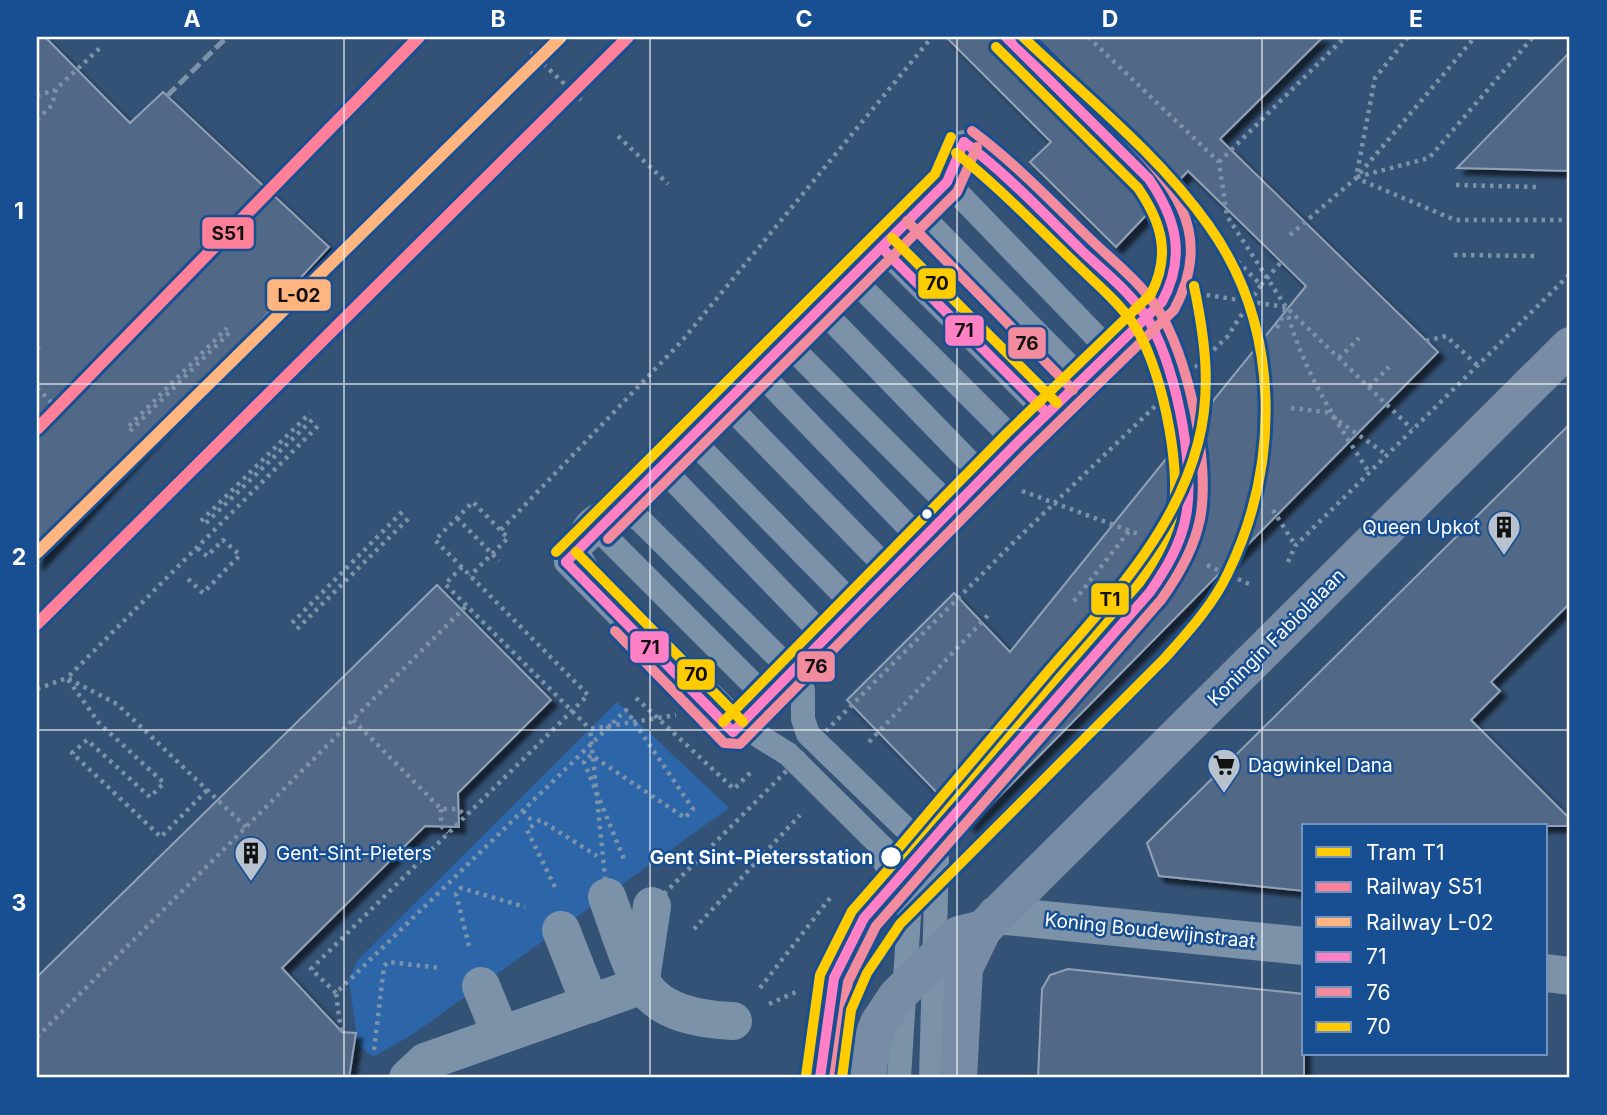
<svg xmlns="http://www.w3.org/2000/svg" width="1607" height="1115" font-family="Inter,sans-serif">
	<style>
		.green { fill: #2c66a9 }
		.building { fill: #516986; stroke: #91a2b7; stroke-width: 2; filter: url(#shadow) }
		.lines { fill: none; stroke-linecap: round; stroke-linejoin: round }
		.path { stroke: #7c92a9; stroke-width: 4.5; stroke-dasharray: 3.5 5; stroke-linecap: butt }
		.lane { stroke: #7c92a9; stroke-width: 24 }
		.street { stroke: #7c92a9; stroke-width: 38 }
		.secondary { stroke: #788da5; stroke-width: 38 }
		.rail { stroke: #7d92a9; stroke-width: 5; stroke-dasharray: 12 5; stroke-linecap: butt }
		.path-bridge { stroke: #7c92a9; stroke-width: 4.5; stroke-dasharray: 3.5 5; stroke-linecap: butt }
		.bus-1-casing { stroke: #184f92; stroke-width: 16 }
		.bus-2-casing { stroke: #184f92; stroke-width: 16 }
		.bus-3-casing { stroke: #184f92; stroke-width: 16 }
		.bus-1 { stroke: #ff80c5; stroke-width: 10 }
		.bus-2 { stroke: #f38b9e; stroke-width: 10 }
		.bus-3 { stroke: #fc0; stroke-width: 10 }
		.rail-1-casing { stroke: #184f92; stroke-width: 18 }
		.rail-2-casing { stroke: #184f92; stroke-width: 18 }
		.rail-1 { stroke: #ff8098; stroke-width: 12 }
		.rail-2 { stroke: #ffb580; stroke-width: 12 }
		.tram-1-casing { stroke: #184f92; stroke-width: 16 }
		.tram-1 { stroke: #fc0; stroke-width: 10 }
		.grid { fill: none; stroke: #fff; stroke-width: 2; stroke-opacity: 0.55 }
		.bus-dot { fill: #fff; stroke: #184f92; stroke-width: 2.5 }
		.labels { text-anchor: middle; stroke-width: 5; stroke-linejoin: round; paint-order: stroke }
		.poi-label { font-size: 19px; fill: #fff; stroke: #184f92; text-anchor: start }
		.street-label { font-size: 19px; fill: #fff; stroke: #184f92 }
		.stop-label { font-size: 19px; font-weight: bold; fill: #fff; stroke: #184f92; text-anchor: end }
		.line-badge { stroke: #184f92; stroke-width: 2.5 }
		.pale-badge-label { font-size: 19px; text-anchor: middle; font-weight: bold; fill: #111 }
		.neatline { fill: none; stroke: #fff; stroke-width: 2.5 }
		.grid-label { font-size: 23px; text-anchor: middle; font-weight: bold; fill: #fff }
	</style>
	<defs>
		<filter id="shadow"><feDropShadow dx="6" dy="6" stdDeviation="2" flood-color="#0009"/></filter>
	</defs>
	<rect width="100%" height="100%" fill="#345276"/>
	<!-- green -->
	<path class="green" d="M617 702 729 808 413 1034 373 1057 358 1046 349 979 358 960Z"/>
	<!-- building -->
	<g class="building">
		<path d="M37 37H45L130 123 163 92 329 247 37 564Z"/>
		<path d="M946 37H1323L1220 139 1438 352 970 826 967 823 1161 602 1176 580 1193 544 1203 507 1201 463 1195 423 1306 286 1188 171 1116 247 1030 162 1051 142Z"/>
		<path d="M1570 52V171L1457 168Z"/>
		<path d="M1570 424V603L1491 682 1500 691 1471 720 1570 819V826H1304V891L1159 876 1147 843Z"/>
		<path d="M1170 454 1174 488 1171 514 1161 545 1145 574 946 802 847 700 954 593 1010 652Z"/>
		<path d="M437 585 551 700 458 793 459 827 425 826 282 968 342 1032 356 1033 349 1078H37V977Z"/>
		<path d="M1068 969 1304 994V1078H1038L1042 989 1050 975Z"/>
	</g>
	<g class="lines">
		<!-- path -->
		<g class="path">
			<path d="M1088 37 1219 162 1227 216 1286 307 1412 429"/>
			<path d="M1408 37 1375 78 1356 178 1455 220H1570"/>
			<path d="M531 52 581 100"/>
			<path d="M37 96 55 90"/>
			<path d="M37 120 52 105 56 89 100 48"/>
			<path d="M618 136 668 184"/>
			<path d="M1219 162 1345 37"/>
			<path d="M1357 177 1429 158 1533 37"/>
			<path d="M1456 185 1537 187"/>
			<path d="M1290 235 1356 178 1475 37"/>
			<path d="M1454 255 1535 256"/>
			<path d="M1173 290 1286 307"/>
			<path d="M1286 308C1302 369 1335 420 1369 472"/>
			<path d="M1277 328 1286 308"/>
			<path d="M1426 341 1446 336 1478 366"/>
			<path d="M37 347 41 352"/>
			<path d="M1339 358 1359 338"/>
			<path d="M1369 387 1389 367"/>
			<path d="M37 388 62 413"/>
			<path d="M1291 408 1326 412 1387 455"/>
			<path d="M129 426 227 328"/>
			<path d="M130 431 231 331"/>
			<path d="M1022 491 1141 535"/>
			<path d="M1273 510 1295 545"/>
			<path d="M457 518 499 561"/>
			<path d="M201 521 310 413"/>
			<path d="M206 523 315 417"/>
			<path d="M501 530 681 342 932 37"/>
			<path d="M1288 562 1295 546 1570 274"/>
			<path d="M1207 565 1249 584"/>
			<path d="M462 567 445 584 590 729"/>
			<path d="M188 579 203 593 240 555 223 540 207 556 197 548"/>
			<path d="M1074 601 1130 530"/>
			<path d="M292 623 405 509"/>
			<path d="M297 629 411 516"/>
			<path d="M37 689 67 678 99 723 164 783 150 797 87 740 72 753 161 837 207 790"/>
			<path d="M636 698 734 789 751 772"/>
			<path d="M353 720 441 809H458L466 816"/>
			<path d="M869 742 990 613"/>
			<path d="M441 809V826L448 833"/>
			<path d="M523 811 533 822"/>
			<path d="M246 827 117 704 67 678 321 423"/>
			<path d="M555 887 527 830 540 820 597 856"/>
			<path d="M694 929 800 815"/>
			<path d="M469 946 456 894 461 888 525 907"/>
			<path d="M760 988 830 898"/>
			<path d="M336 993 311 969 588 695 435 540 473 502 508 538 470 576"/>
			<path d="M769 1004 796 992"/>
			<path d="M341 1031 336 993 626 710 693 809 685 818 591 755 584 762 624 859"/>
			<path d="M37 1037 466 606"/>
			<path d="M374 1050 384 966 388 962 441 968"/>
		</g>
		<!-- lane -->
		<g class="lane">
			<path d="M947 182 1111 352"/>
			<path d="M917 211 1083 380"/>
			<path d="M882 248 1047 413"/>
			<path d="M852 278 1017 443"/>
			<path d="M821 309 984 477"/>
			<path d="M787 343 953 509"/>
			<path d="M758 371 922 541"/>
			<path d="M725 402 891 572"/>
			<path d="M689 437 856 607"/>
			<path d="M660 466 826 638"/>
			<path d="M615 509 639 519 787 666 803 690V719L808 734 906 829 931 840C941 859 935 875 915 883L897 879 885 863V850L788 754 743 726 590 574 578 553C578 528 590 514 615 509Z"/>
			<path d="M598 529 766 697"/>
			<path d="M820 1078 834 978 864 918 1150 592C1169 566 1184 537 1188 505 1193 468 1168 344 1145 315 1125 288 1097 266 1074 243 1038 208 1004 171 964 142L947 182 566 562 733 732 1017 443 1146 316"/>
			<path d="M899 1078 911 883"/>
			<path d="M931 1078 937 859"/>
		</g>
		<!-- street -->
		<g class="street">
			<path d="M607 897C637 977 635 1016 733 1021"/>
			<path d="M996 915 1304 946"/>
			<path d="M561 930 590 1004"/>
			<path d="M1546 973 1570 976"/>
			<path d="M481 986 501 1035"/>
			<path d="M408 1078 425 1062 640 986 652 906"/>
		</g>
		<!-- secondary -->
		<g class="secondary">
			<path d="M867 1078 871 1044 879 1023 897 996 959 935 983 929"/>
			<path d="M958 1078 964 968 983 929 1570 346"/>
		</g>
		<!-- rail -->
		<path class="rail" d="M167 96 227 37"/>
		<!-- path-bridge -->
		<g class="path-bridge">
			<path d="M1261 285 1281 262"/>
			<path d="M607 897 590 729 676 715"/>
			<path d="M652 906 1014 542 1227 337 1261 285 1085 108"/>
		</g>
		<defs>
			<g id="bus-1">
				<path d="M882 248 1047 413"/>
				<path d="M566 562 947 182 964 142"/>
				<path d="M566 562 733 732"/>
				<path d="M733 732 1017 443 1162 302C1186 257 1177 220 1149 179L1006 37"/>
				<path d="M820 1078 834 978 864 918 1150 592C1166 569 1181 544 1186 516 1196 465 1174 357 1145 315 1128 290 1103 271 1081 250 1043 213 1007 174 964 142"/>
			</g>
			<g id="bus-2">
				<path d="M907 221 1073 390"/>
				<path d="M608 539 957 192 977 147"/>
				<path d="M615 631 724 743 740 744 1027 453 1174 310C1219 226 1166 177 1110 120 1082 93 1054 65 1026 37"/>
				<path d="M834 1078 848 982 876 926 1161 600C1179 575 1194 549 1200 519 1211 464 1188 354 1157 308 1139 281 1113 261 1090 239 1052 202 1015 163 972 131"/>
			</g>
			<g id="bus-3">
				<path d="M892 238 1057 403"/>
				<path d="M556 552 935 174 951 137"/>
				<path d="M576 552 743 722"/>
				<path d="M723 722 1007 433 1151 294C1171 255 1162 223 1138 188L996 47"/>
				<path d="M806 1076 820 975 852 911 1139 583C1154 562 1168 538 1173 512 1182 465 1160 360 1132 322 1116 299 1093 281 1073 261 1034 224 998 186 956 153"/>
			</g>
		</defs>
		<!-- bus-1 casing -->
		<use href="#bus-1" class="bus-1-casing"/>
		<!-- bus-2 casing -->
		<use href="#bus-2" class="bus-2-casing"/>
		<!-- bus-3 casing -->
		<use href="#bus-3" class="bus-3-casing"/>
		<!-- bus-1 -->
		<use href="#bus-1" class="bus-1"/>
		<!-- bus-2 -->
		<use href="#bus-2" class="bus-2"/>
		<!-- bus-3 -->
		<use href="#bus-3" class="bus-3"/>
		<defs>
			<g id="rail-1">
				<path d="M37 429 419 37"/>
				<path d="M37 624 628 37"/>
			</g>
			<path id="rail-2" d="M37 553 561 37"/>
		</defs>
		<!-- rail-1 casing -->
		<use href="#rail-1" class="rail-1-casing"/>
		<!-- rail-2 casing -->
		<use href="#rail-2" class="rail-2-casing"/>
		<!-- rail-1 -->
		<use href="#rail-1" class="rail-1"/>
		<!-- rail-2 -->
		<use href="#rail-2" class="rail-2"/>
		<defs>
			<g id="tram-1">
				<path d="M891 857C942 796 994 736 1045 675 1104 606 1175 534 1198 443 1212 390 1205 339 1194 286"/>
				<path d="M842 1078 851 1010 867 973 900 924 1165 658C1188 632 1213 605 1228 573 1281 463 1281 327 1209 226 1158 154 1086 97 1023 37"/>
			</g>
		</defs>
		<!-- tram-1 casing -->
		<use href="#tram-1" class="tram-1-casing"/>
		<!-- tram-1 -->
		<use href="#tram-1" class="tram-1"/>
	</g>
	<!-- grid -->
	<path class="grid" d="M344 37V1078M650 37V1078M957 37V1078M1262 37V1078M37 384H1570M37 730H1570"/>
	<!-- icons -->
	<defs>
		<symbol id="building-pin" viewBox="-11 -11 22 30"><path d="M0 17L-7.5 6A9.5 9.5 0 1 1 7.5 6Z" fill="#b8c2cf" stroke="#184f92"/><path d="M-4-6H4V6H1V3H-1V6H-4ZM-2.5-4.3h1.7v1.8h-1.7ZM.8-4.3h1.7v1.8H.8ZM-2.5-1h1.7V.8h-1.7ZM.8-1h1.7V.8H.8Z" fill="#111"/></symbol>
		<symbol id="supermarket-pin" viewBox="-11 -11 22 30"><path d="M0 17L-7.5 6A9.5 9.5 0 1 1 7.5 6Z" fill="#b8c2cf" stroke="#184f92"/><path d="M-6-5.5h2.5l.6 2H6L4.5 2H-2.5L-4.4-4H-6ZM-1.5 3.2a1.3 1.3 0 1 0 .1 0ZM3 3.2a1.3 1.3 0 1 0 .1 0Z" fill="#111"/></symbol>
	</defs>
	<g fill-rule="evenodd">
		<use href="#building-pin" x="1485" y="508" width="38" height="52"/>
		<use href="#supermarket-pin" x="1205" y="746" width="38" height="52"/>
		<use href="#building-pin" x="232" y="834" width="38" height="52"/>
	</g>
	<!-- markers -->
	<g class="bus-dot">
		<circle cx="927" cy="514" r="6"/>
		<circle cx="891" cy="857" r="11"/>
	</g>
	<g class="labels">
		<!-- poi labels -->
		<g class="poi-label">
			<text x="1480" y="534" text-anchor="end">Queen Upkot</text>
			<text x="1248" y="772">Dagwinkel Dana</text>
			<text x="276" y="860">Gent-Sint-Pieters</text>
		</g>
		<!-- street labels -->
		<g class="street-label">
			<text transform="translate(1276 637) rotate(-45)" y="7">Koningin Fabiolalaan</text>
			<text transform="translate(1150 930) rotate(6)" y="7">Koning Boudewijnstraat</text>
		</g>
		<!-- stop labels -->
		<g class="stop-label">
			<text x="873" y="864">Gent Sint-Pietersstation</text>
		</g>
	</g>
	<g class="line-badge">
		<rect x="201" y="216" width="54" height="34" rx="7" fill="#ff8098"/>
		<rect x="917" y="267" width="40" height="33" rx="7" fill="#fc0"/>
		<rect x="266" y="278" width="66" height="34" rx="7" fill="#ffb580"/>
		<rect x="944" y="314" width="41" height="33" rx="7" fill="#ff80c5"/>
		<rect x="1007" y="326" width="40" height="34" rx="7" fill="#f38b9e"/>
		<rect x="1090" y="582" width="40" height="34" rx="7" fill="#fc0"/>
		<rect x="629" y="630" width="41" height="34" rx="7" fill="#ff80c5"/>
		<rect x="796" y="650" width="40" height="33" rx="7" fill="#f38b9e"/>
		<rect x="676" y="658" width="40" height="33" rx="7" fill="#fc0"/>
	</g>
	<g class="pale-badge-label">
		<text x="228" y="240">S51</text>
		<text x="937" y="290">70</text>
		<text x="299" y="302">L-02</text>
		<text x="964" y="337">71</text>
		<text x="1027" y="350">76</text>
		<text x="1110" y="606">T1</text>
		<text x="650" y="654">71</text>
		<text x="816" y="673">76</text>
		<text x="696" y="681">70</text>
	</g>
	<!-- border -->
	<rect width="1607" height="1115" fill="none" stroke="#184f92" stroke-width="77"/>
	<!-- legend -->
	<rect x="1302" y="824" width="245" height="231" fill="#184f92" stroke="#7495be" stroke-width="2"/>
	<rect x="1316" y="847" width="35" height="10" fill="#ffcc00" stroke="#7495be" stroke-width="2"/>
	<text x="1366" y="860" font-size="21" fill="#ffffff">Tram T1</text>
	<rect x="1316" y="882" width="35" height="10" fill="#ff8098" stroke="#7495be" stroke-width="2"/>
	<text x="1366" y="894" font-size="21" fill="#ffffff">Railway S51</text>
	<rect x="1316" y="917" width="35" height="10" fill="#ffb580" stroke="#7495be" stroke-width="2"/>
	<text x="1366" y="930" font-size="21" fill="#ffffff">Railway L-02</text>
	<rect x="1316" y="952" width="35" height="10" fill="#ff80c5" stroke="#7495be" stroke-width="2"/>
	<text x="1366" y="964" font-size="21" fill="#ffffff">71</text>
	<rect x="1316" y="987" width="35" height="10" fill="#f38b9e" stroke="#7495be" stroke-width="2"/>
	<text x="1366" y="1000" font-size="21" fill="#ffffff">76</text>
	<rect x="1316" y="1022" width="35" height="10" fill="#ffcc00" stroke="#7495be" stroke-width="2"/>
	<text x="1366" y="1034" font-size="21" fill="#ffffff">70</text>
	<rect x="38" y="38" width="1530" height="1038" class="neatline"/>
	<g class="grid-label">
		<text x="192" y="27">A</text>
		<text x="498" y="27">B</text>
		<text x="804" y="27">C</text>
		<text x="1110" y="27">D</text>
		<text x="1416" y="27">E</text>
		<text x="19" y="219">1</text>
		<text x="19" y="565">2</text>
		<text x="19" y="911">3</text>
	</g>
</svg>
